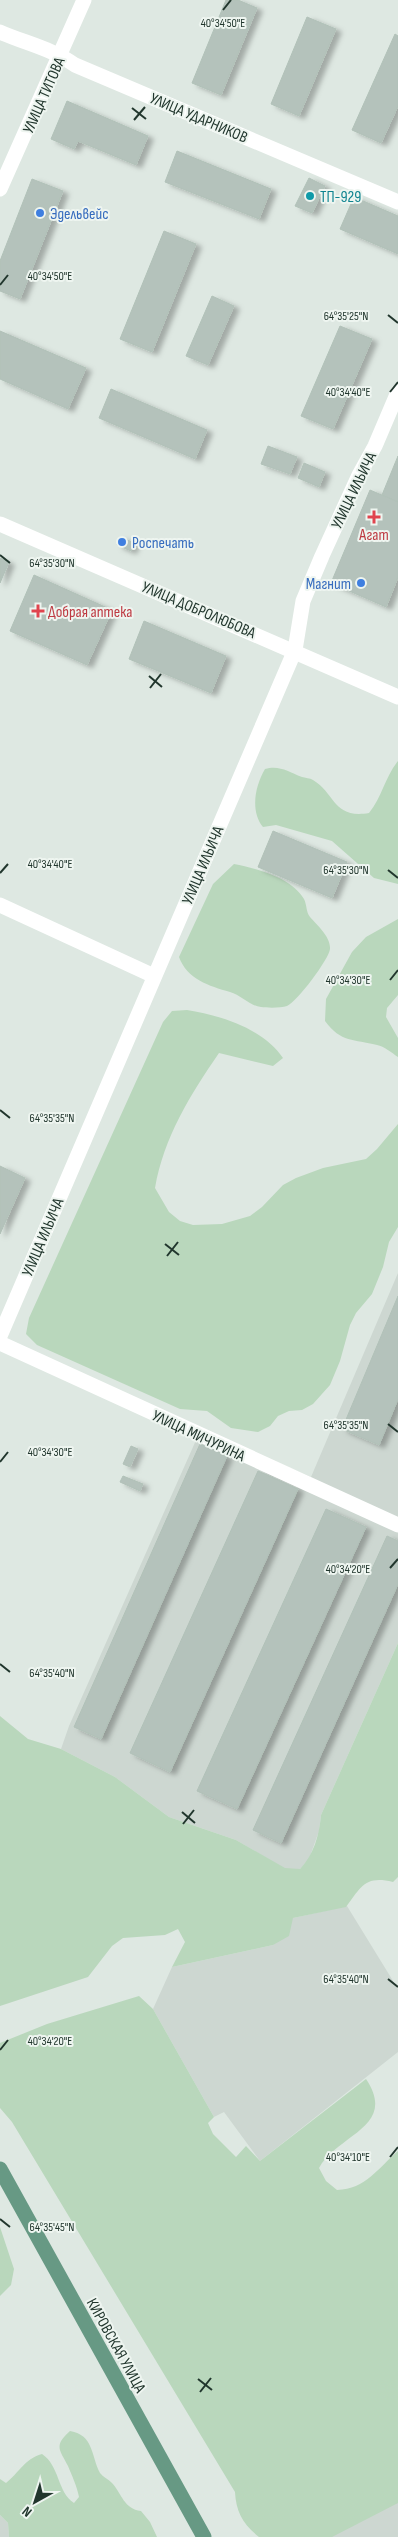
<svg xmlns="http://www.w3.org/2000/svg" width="398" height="2537" font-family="'Sofia Sans Condensed',sans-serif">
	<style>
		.built { fill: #cdd7d1 }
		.green { fill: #b9d7bc }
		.building { fill: #b4c2bb; stroke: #b1c1b8; filter: url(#shadow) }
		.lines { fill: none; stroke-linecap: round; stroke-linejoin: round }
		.minor { stroke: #fff; stroke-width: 15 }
		.major { stroke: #679984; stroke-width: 15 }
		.ticks { fill: none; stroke: #21362d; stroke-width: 2 }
		.culture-dot { fill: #0f9aa8; stroke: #eef5f0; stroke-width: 2 }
		.shop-dot { fill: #3f7fe0; stroke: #eef5f0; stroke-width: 2 }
		.health-dot { fill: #e0444e; stroke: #eef5f0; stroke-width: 2 }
		.labels { text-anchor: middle; stroke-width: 4; stroke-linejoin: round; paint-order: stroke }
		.street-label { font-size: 16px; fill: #21362d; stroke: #eef5f0 }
		.culture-label { font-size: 16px; fill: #0d838f; stroke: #eef5f0; text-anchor: start }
		.shop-label { font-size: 16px; fill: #366cbe; stroke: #eef5f0; text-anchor: start }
		.health-label { font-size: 16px; fill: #be3a42; stroke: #eef5f0 }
		.ticks-label { font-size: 12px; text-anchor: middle; fill: #21362d; stroke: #eef5f0; stroke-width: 4; stroke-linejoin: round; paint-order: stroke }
	</style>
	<defs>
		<filter id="shadow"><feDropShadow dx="5.5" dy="3" stdDeviation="2.5" flood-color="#0004"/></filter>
	</defs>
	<rect width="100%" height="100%" fill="#dee8e2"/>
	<!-- built -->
	<g class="built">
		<path d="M398 1273V1643L321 1815 319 1831 309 1859 300 1869H285L236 1840 169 1817 115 1777 61 1749 69 1726 201 1429 311 1477Z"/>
		<path d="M347 1906 398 1989V2052L260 2161 224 2112 214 2117 153 2009 172 1967 273 1945 293 1918Z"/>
		<path d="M398 2478V2537H293Z"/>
		<path d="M0 2515 8 2523 9 2537H0Z"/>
	</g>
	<!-- green -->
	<g class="green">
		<path d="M398 761V884L374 878 332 841 276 825 263 827C250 811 255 786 265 769 280 765 288 772 302 777 305 778 310 778 313 780 336 794 333 819 369 813 382 797 385 777 398 761Z"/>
		<path d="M234 864C258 869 291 877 304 899 307 905 306 912 310 917 317 925 331 937 330 949 329 959 297 1002 287 1006 281 1008 268 1008 261 1007 250 1006 241 995 230 992 209 986 187 979 179 957L213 884Z"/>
		<path d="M398 919V995L387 1008 386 1017 398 1038V1057C392 1053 384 1046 377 1045 354 1039 341 1043 325 1021L326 999 352 952 366 937Z"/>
		<path d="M187 1010C220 1015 264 1029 283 1058L273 1066 219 1053C190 1095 164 1137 155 1188L169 1212 180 1221 193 1225 222 1224 250 1216 262 1207 283 1185 296 1178 323 1168 366 1159 377 1149 398 1124V1227L389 1242 383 1267 372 1294 356 1313 350 1325 340 1361 330 1385 313 1404 302 1410 289 1411 278 1416 270 1426 258 1432 231 1428 207 1411 180 1409 37 1345 26 1334 29 1318 163 1022 172 1011Z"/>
		<path d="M398 1643V1877L393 1882C365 1875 361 1887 346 1907L293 1918 289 1936 273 1945 172 1967 185 1942 178 1929 165 1935 123 1938 112 1946 88 1977 0 2006V1716L28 1739 61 1749 115 1777 169 1817 236 1840 285 1868 300 1869C314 1854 319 1836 321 1815Z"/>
		<path d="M139 1996 153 2009 214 2117 208 2123 213 2134 236 2157 246 2146 260 2161 366 2079C398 2127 338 2134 319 2168L326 2181 337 2190C366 2189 378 2168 398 2151V2503L332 2537H259C243 2524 236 2512 235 2492L12 2122 0 2108V2043L47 2024Z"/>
		<path d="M0 2227 14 2269 11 2285 0 2296Z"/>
		<path d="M70 2431C94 2435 91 2456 100 2473 103 2477 108 2479 112 2483 122 2494 124 2509 141 2511L150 2522 157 2537H9L8 2523 0 2515V2479L6 2483C19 2473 24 2459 42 2454 60 2466 57 2492 74 2503L79 2497C77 2486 72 2476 68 2466 60 2450 53 2446 70 2431Z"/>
	</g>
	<!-- building -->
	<g class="building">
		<path d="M226 0H238L257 8 221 95 192 83Z"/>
		<path d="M307 17 336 29 299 116 271 104Z"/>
		<path d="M395 34 398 36V106L381 143 352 130Z"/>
		<path d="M67 101 148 136 136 165 78 141 74 149 51 139Z"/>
		<path d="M177 151 271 189 259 219 165 182Z"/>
		<path d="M309 178 325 186 312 213 295 206Z"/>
		<path d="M32 179 63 191 20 299 0 291V261Z"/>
		<path d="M354 197 398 216V254L340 229Z"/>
		<path d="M164 231 196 244 152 352 120 339Z"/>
		<path d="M212 296 234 306 208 365 186 356Z"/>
		<path d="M340 326 372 339 333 429 301 416Z"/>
		<path d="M0 331 86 368 68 409 0 379Z"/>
		<path d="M111 389 207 430 195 459 99 418Z"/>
		<path d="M268 446 297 457 290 474 261 464Z"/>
		<path d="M398 456V502L382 495Z"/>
		<path d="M304 463 325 472 319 487 298 478Z"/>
		<path d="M370 490 398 502V577L386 607 331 583Z"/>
		<path d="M121 537 134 543 131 551 117 545Z"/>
		<path d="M0 558 9 562 0 583Z"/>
		<path d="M34 575 112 610 87 665 10 631Z"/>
		<path d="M144 621 226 656 211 693 129 659Z"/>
		<path d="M273 831 347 862 332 898 258 867Z"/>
		<path d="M0 1166 25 1178 0 1234Z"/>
		<path d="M398 1296V1399L379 1445 342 1429Z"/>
		<path d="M200 1444 227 1456 101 1739 74 1727Z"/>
		<path d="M131 1446 138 1449 130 1467 123 1464Z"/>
		<path d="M258 1471 298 1489 170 1772 130 1753Z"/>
		<path d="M123 1476 143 1484 140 1491 120 1482Z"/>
		<path d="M326 1509 366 1527 237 1809 197 1791Z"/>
		<path d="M387 1536 398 1541V1584L281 1843 253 1830Z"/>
	</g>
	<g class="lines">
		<!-- minor -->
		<g class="minor">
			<path d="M0 32C25 43 53 49 75 65L398 202"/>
			<path d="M0 189 84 0"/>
			<path d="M0 524 398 697"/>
			<path d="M0 905 154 976"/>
			<path d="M0 1336 295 650 303 601 322 556 359 475 375 446 398 392"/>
			<path d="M0 1343 398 1525"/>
		</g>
		<!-- major -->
		<path class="major" d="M0 2169 204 2537"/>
	</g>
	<!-- ticks -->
	<path class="ticks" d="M223 10 231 0M132 108 146 119M134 120 145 107M0 285 8 275M388 315 398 323M390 392 398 382M0 555 10 563M149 676 162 687M150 688 161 674M388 870 398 878M0 873 8 864M390 980 398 970M0 1110 10 1118M165 1244 179 1255M167 1256 178 1242M388 1424 398 1432M0 1462 8 1452M390 1568 398 1559M0 1664 10 1672M182 1812 195 1823M183 1824 194 1810M388 1979 398 1987M0 2050 8 2040M390 2157 398 2147M0 2219 10 2227M198 2379 212 2390M200 2392 211 2378"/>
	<!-- markers -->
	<circle class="culture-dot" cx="310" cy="196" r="5"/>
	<g class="shop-dot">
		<circle cx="40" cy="213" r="5"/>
		<circle cx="122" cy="542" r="5"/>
		<circle cx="361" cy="583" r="5"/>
	</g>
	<g class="health-dot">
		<path d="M371.5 509.5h5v5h5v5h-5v5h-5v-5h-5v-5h5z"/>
		<path d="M35.5 603.5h5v5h5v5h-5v5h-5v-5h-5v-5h5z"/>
	</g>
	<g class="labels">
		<!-- street labels -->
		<g class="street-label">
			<text transform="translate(43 95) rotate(-66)" y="6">УЛИЦА ТИТОВА</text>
			<text transform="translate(199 117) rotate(23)" y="6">УЛИЦА УДАРНИКОВ</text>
			<text transform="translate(353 490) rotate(-64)" y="6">УЛИЦА ИЛЬИЧА</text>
			<text transform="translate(199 609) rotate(23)" y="6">УЛИЦА ДОБРОЛЮБОВА</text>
			<text transform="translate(202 865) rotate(-67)" y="6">УЛИЦА ИЛЬИЧА</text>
			<text transform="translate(42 1237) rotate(-67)" y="6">УЛИЦА ИЛЬИЧА</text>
			<text transform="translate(199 1435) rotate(25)" y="6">УЛИЦА МИЧУРИНА</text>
			<text transform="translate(117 2345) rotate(61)" y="6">КИРОВСКАЯ УЛИЦА</text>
		</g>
		<!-- culture labels -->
		<g class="culture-label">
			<text x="320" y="202">ТП-929</text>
		</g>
		<!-- shop labels -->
		<g class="shop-label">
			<text x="50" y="219">Эдельвейс</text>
			<text x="132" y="548">Роспечать</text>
			<text x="351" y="589" text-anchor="end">Магнит</text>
		</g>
		<!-- health labels -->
		<g class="health-label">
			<text x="374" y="540">Агат</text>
			<text x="48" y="617" text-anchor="start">Добрая аптека</text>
		</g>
	</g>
	<g class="ticks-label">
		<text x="223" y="27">40°34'50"E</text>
		<text x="50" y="280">40°34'50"E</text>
		<text x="346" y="320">64°35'25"N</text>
		<text x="348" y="396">40°34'40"E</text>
		<text x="52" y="567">64°35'30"N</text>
		<text x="50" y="868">40°34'40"E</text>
		<text x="346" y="874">64°35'30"N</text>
		<text x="348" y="984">40°34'30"E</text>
		<text x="52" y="1122">64°35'35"N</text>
		<text x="346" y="1429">64°35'35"N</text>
		<text x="50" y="1456">40°34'30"E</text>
		<text x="348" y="1573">40°34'20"E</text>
		<text x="52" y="1677">64°35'40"N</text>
		<text x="346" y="1983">64°35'40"N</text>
		<text x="50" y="2045">40°34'20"E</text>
		<text x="348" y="2161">40°34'10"E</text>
		<text x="52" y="2231">64°35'45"N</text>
	</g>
	<!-- north arrow -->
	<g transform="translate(35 2502) rotate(219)" stroke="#eef5f0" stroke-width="4" paint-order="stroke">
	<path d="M0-4L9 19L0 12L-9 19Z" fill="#21362d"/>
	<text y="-8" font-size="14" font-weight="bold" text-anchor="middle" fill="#21362d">N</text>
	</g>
</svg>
